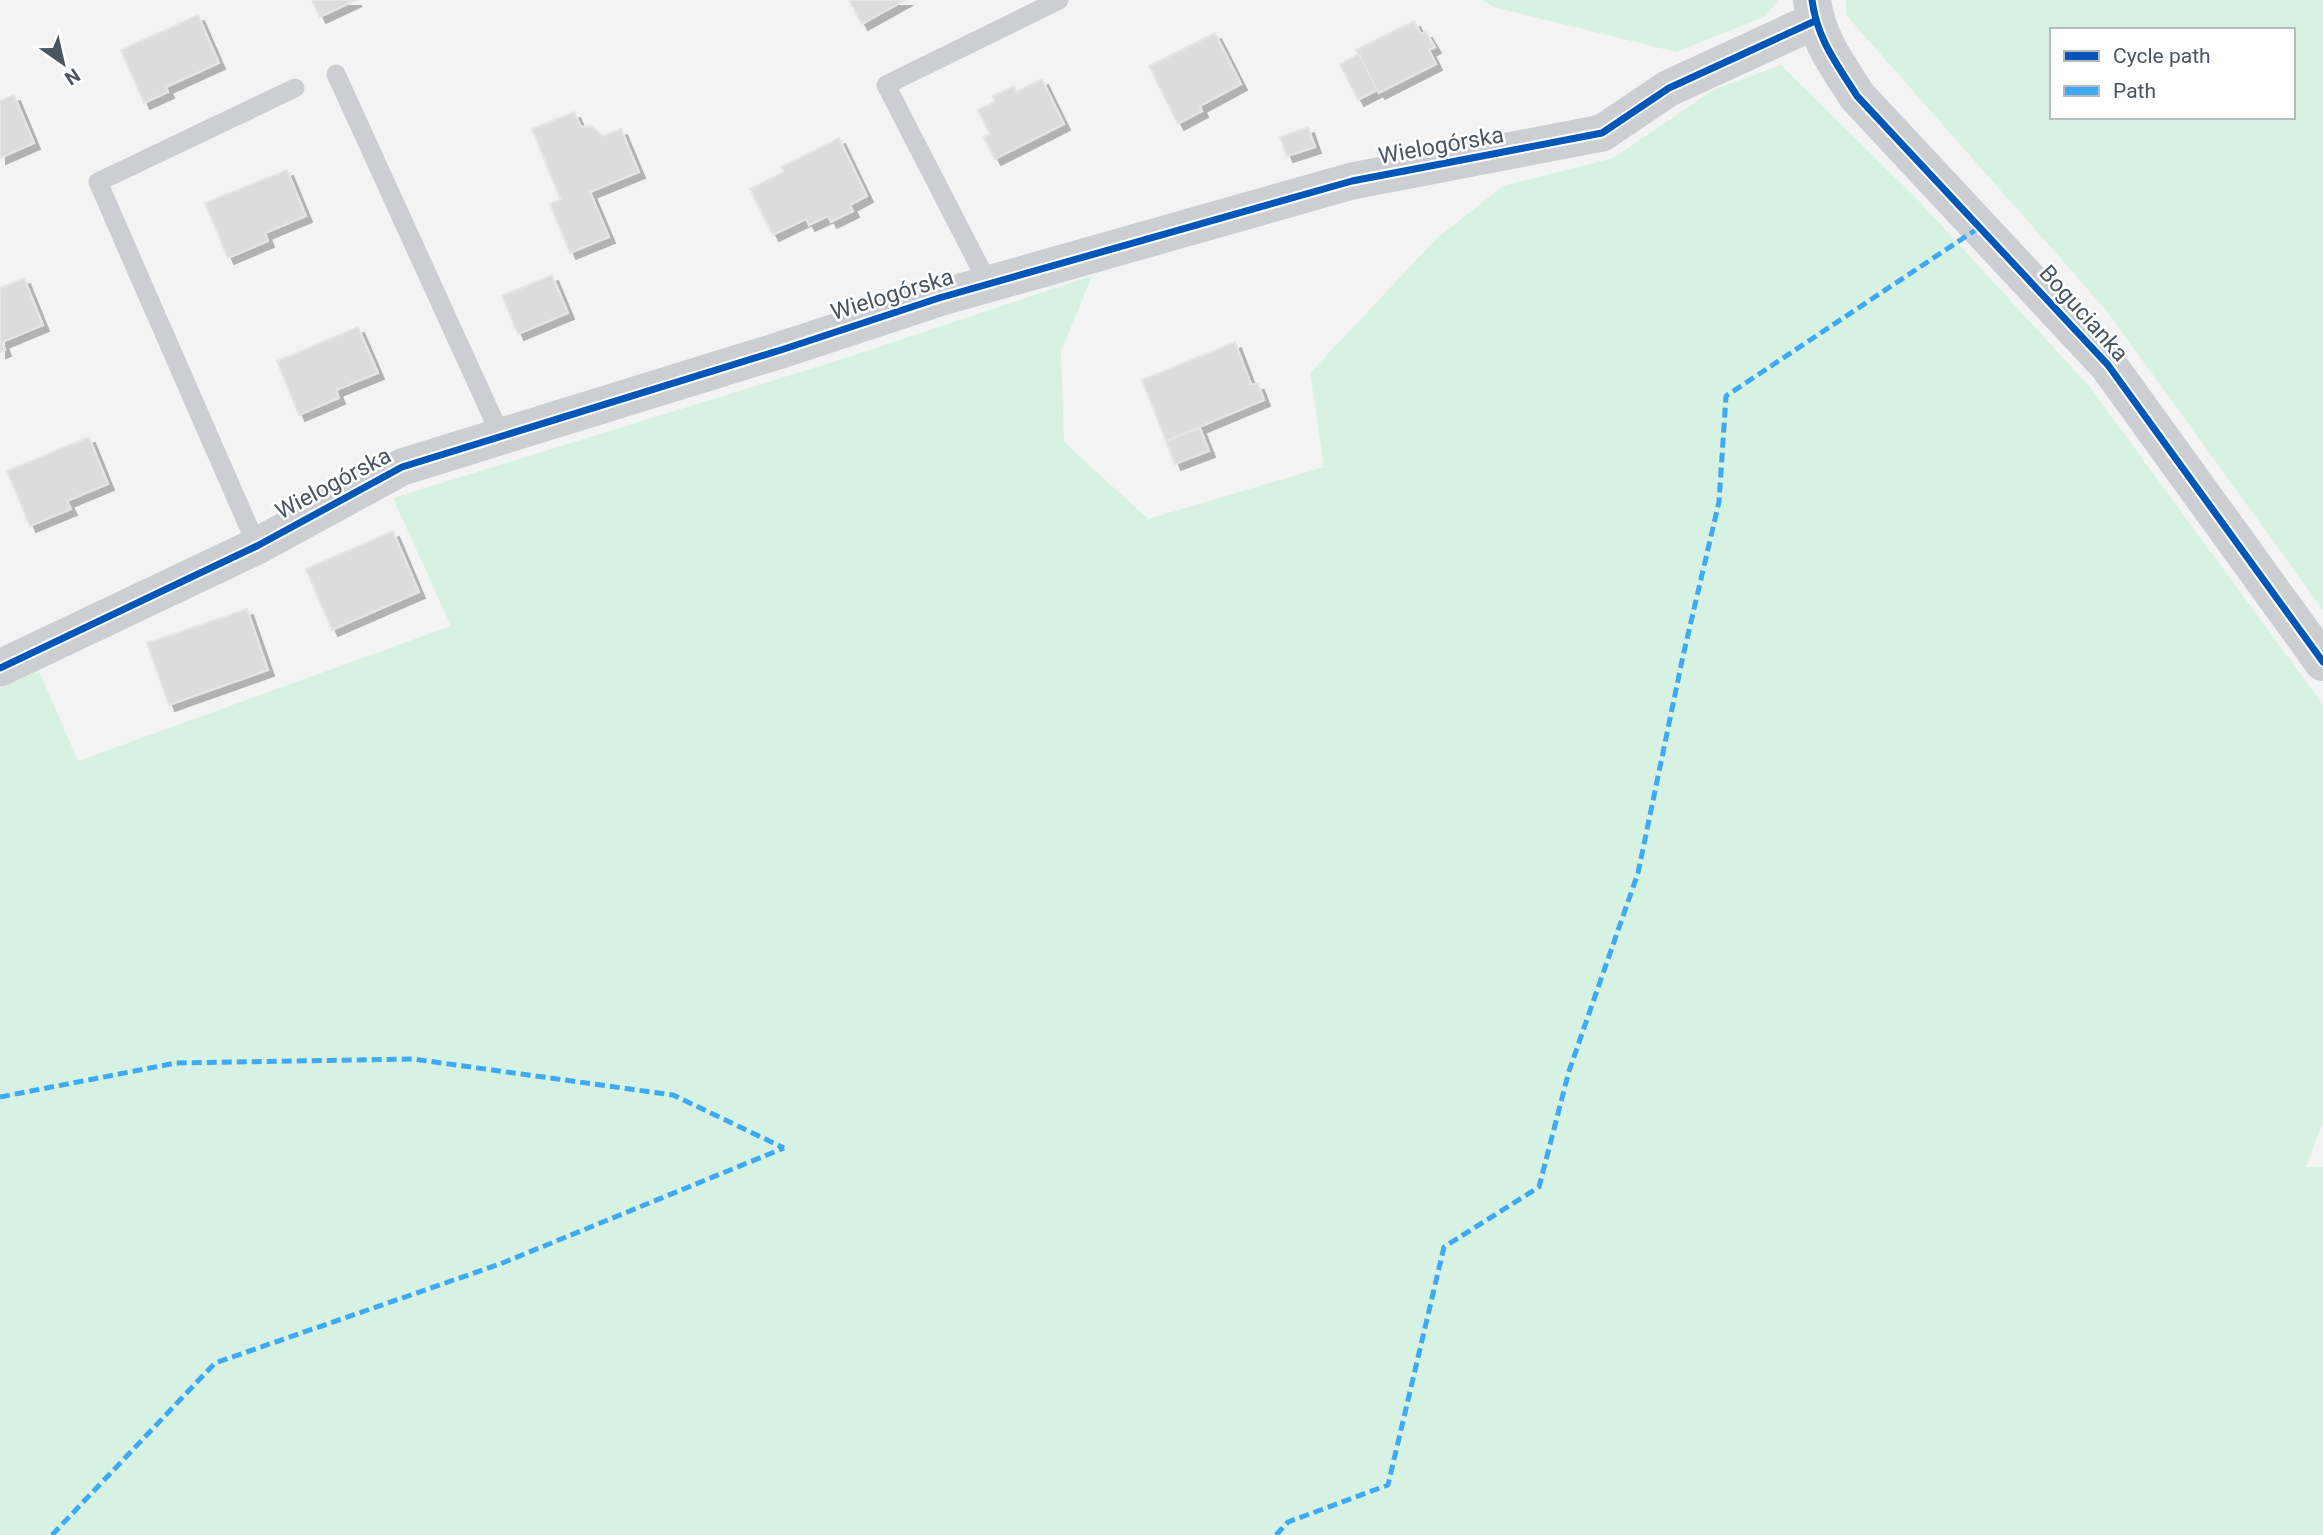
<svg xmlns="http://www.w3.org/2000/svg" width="2323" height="1535" font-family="Roboto,sans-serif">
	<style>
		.green { fill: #d7f2e2; fill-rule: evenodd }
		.building { fill: #dcdcdd; stroke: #e4e5e6; stroke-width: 2; filter: url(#shadow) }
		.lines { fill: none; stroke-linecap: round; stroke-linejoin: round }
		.service { stroke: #ccced1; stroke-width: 19 }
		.minor { stroke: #ccced1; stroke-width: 37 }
		.tertiary { stroke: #ccced1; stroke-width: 38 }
		.quiet { stroke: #3fa9f5; stroke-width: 5; stroke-dasharray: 10 5; stroke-linecap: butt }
		.cycleway-casing { stroke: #fff; stroke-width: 11 }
		.cycleway { stroke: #0057b8; stroke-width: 7 }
		.labels { text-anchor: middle; stroke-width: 5; stroke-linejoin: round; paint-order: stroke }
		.street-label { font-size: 23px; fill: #495560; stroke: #fff }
	</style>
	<defs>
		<filter id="shadow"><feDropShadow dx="6" dy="6" stdDeviation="0" flood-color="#0004"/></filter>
	</defs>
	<rect width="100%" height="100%" fill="#f3f3f3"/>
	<!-- green -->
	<g class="green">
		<path d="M1482 0H1778L1766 16 1676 52 1494 7Z"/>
		<path d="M1846 0H2323V610L2106 310 1846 15ZM2052 30H2293V117H2052Z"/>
		<path d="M1781 65 1918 200 2089 386 2323 705V1122L2306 1167H2323V1535H0V688L39 671 78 761 451 626 393 498 833 362 1092 276 1061 351 1064 442 1148 519 1324 467 1310 373 1436 239 1503 186 1613 158 1713 90Z"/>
	</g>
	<!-- building -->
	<g class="building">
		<path d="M312 0H356L320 17Z"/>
		<path d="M849 0H905L862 24Z"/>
		<path d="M198 15 219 63 166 87 168 92 144 103 121 50Z"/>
		<path d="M1414 21 1421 34 1426 32 1435 47 1429 50 1436 64 1379 93 1356 50Z"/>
		<path d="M1215 33 1241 84 1200 106 1202 111 1178 124 1149 66Z"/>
		<path d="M1359 54 1377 90 1358 100 1340 64Z"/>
		<path d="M1042 79 1064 124 995 159 984 137 990 134 978 110 995 102 993 96 1014 86 1016 92Z"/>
		<path d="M14 95 34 143 0 158V101Z"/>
		<path d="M574 112 581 127 591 126 603 136 621 129 639 172 590 192 609 237 570 253 550 204 561 200 532 129Z"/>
		<path d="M1308 127 1315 147 1287 156 1280 137Z"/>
		<path d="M839 138 867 196 850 205 853 211 831 222 828 216 809 225 806 219 773 235 750 189 784 172 781 167Z"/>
		<path d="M287 170 306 216 265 233 268 241 228 258 205 203Z"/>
		<path d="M552 275 568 313 518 334 502 296Z"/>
		<path d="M24 278 43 325 2 342 5 350 0 352V288Z"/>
		<path d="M358 327 378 373 336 390 339 398 299 415 277 361Z"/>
		<path d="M1235 342 1251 384H1258L1264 400 1166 441 1142 380Z"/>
		<path d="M1200 428 1209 451 1175 464 1166 441Z"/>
		<path d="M89 437 108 484 67 501 71 509 30 526 7 471Z"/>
		<path d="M393 531 419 592 332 630 306 569Z"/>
		<path d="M247 609 268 670 169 705 147 643Z"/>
	</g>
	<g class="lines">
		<!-- service -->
		<g class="service">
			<path d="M336 74 501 436"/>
			<path d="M989 285 886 85 1059 0"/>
			<path d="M257 546 98 182 295 88"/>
		</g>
		<!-- minor -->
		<path class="minor" d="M0 668 257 546 402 467 784 349 939 298 1352 181 1602 133 1669 88 1815 21"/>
		<!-- tertiary -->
		<path class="tertiary" d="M1812 0C1817 39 1837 64 1857 96L2108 365 2323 662"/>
		<!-- quiet -->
		<g class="quiet">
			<path d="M0 1097 176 1063 413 1059 673 1095 784 1148"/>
			<path d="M52 1535 215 1363 500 1264 784 1148"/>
			<path d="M1276 1535 1288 1522 1388 1485 1444 1247 1539 1187 1569 1071 1638 873 1683 656 1719 502 1726 396 1980 227"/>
		</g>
		<defs>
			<g id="cycleway">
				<path d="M1812 0C1817 39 1837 64 1857 96L2108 365 2323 662"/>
				<path d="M0 668 257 546 402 467 784 349 939 298 1352 181 1602 133 1669 88 1815 21"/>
			</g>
		</defs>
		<!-- cycleway casing -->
		<use href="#cycleway" class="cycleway-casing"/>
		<!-- cycleway -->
		<use href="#cycleway" class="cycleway"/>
	</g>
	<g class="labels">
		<!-- street labels -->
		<g class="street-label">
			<text transform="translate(1441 145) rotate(-10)" y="8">Wielogórska</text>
			<text transform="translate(892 294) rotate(-17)" y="8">Wielogórska</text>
			<text transform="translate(2084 313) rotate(48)" y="8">Bogucianka</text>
			<text transform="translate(333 483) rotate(-28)" y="8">Wielogórska</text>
		</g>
	</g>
	<!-- legend -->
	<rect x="2050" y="28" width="245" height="91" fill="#ffffff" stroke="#b6bbbf" stroke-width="2"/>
	<rect x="2064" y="51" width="35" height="10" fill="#0057b8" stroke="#b6bbbf" stroke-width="2"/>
	<text x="2113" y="63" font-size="21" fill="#495560">Cycle path</text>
	<rect x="2064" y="86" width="35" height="10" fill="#3fa9f5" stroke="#b6bbbf" stroke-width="2"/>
	<text x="2113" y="98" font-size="21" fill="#495560">Path</text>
	<!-- north arrow -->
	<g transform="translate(63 63) rotate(146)" stroke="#ffffff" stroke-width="5" paint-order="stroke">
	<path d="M0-5L12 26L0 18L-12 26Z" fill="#495560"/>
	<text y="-10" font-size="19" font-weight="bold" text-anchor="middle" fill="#495560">N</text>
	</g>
</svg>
